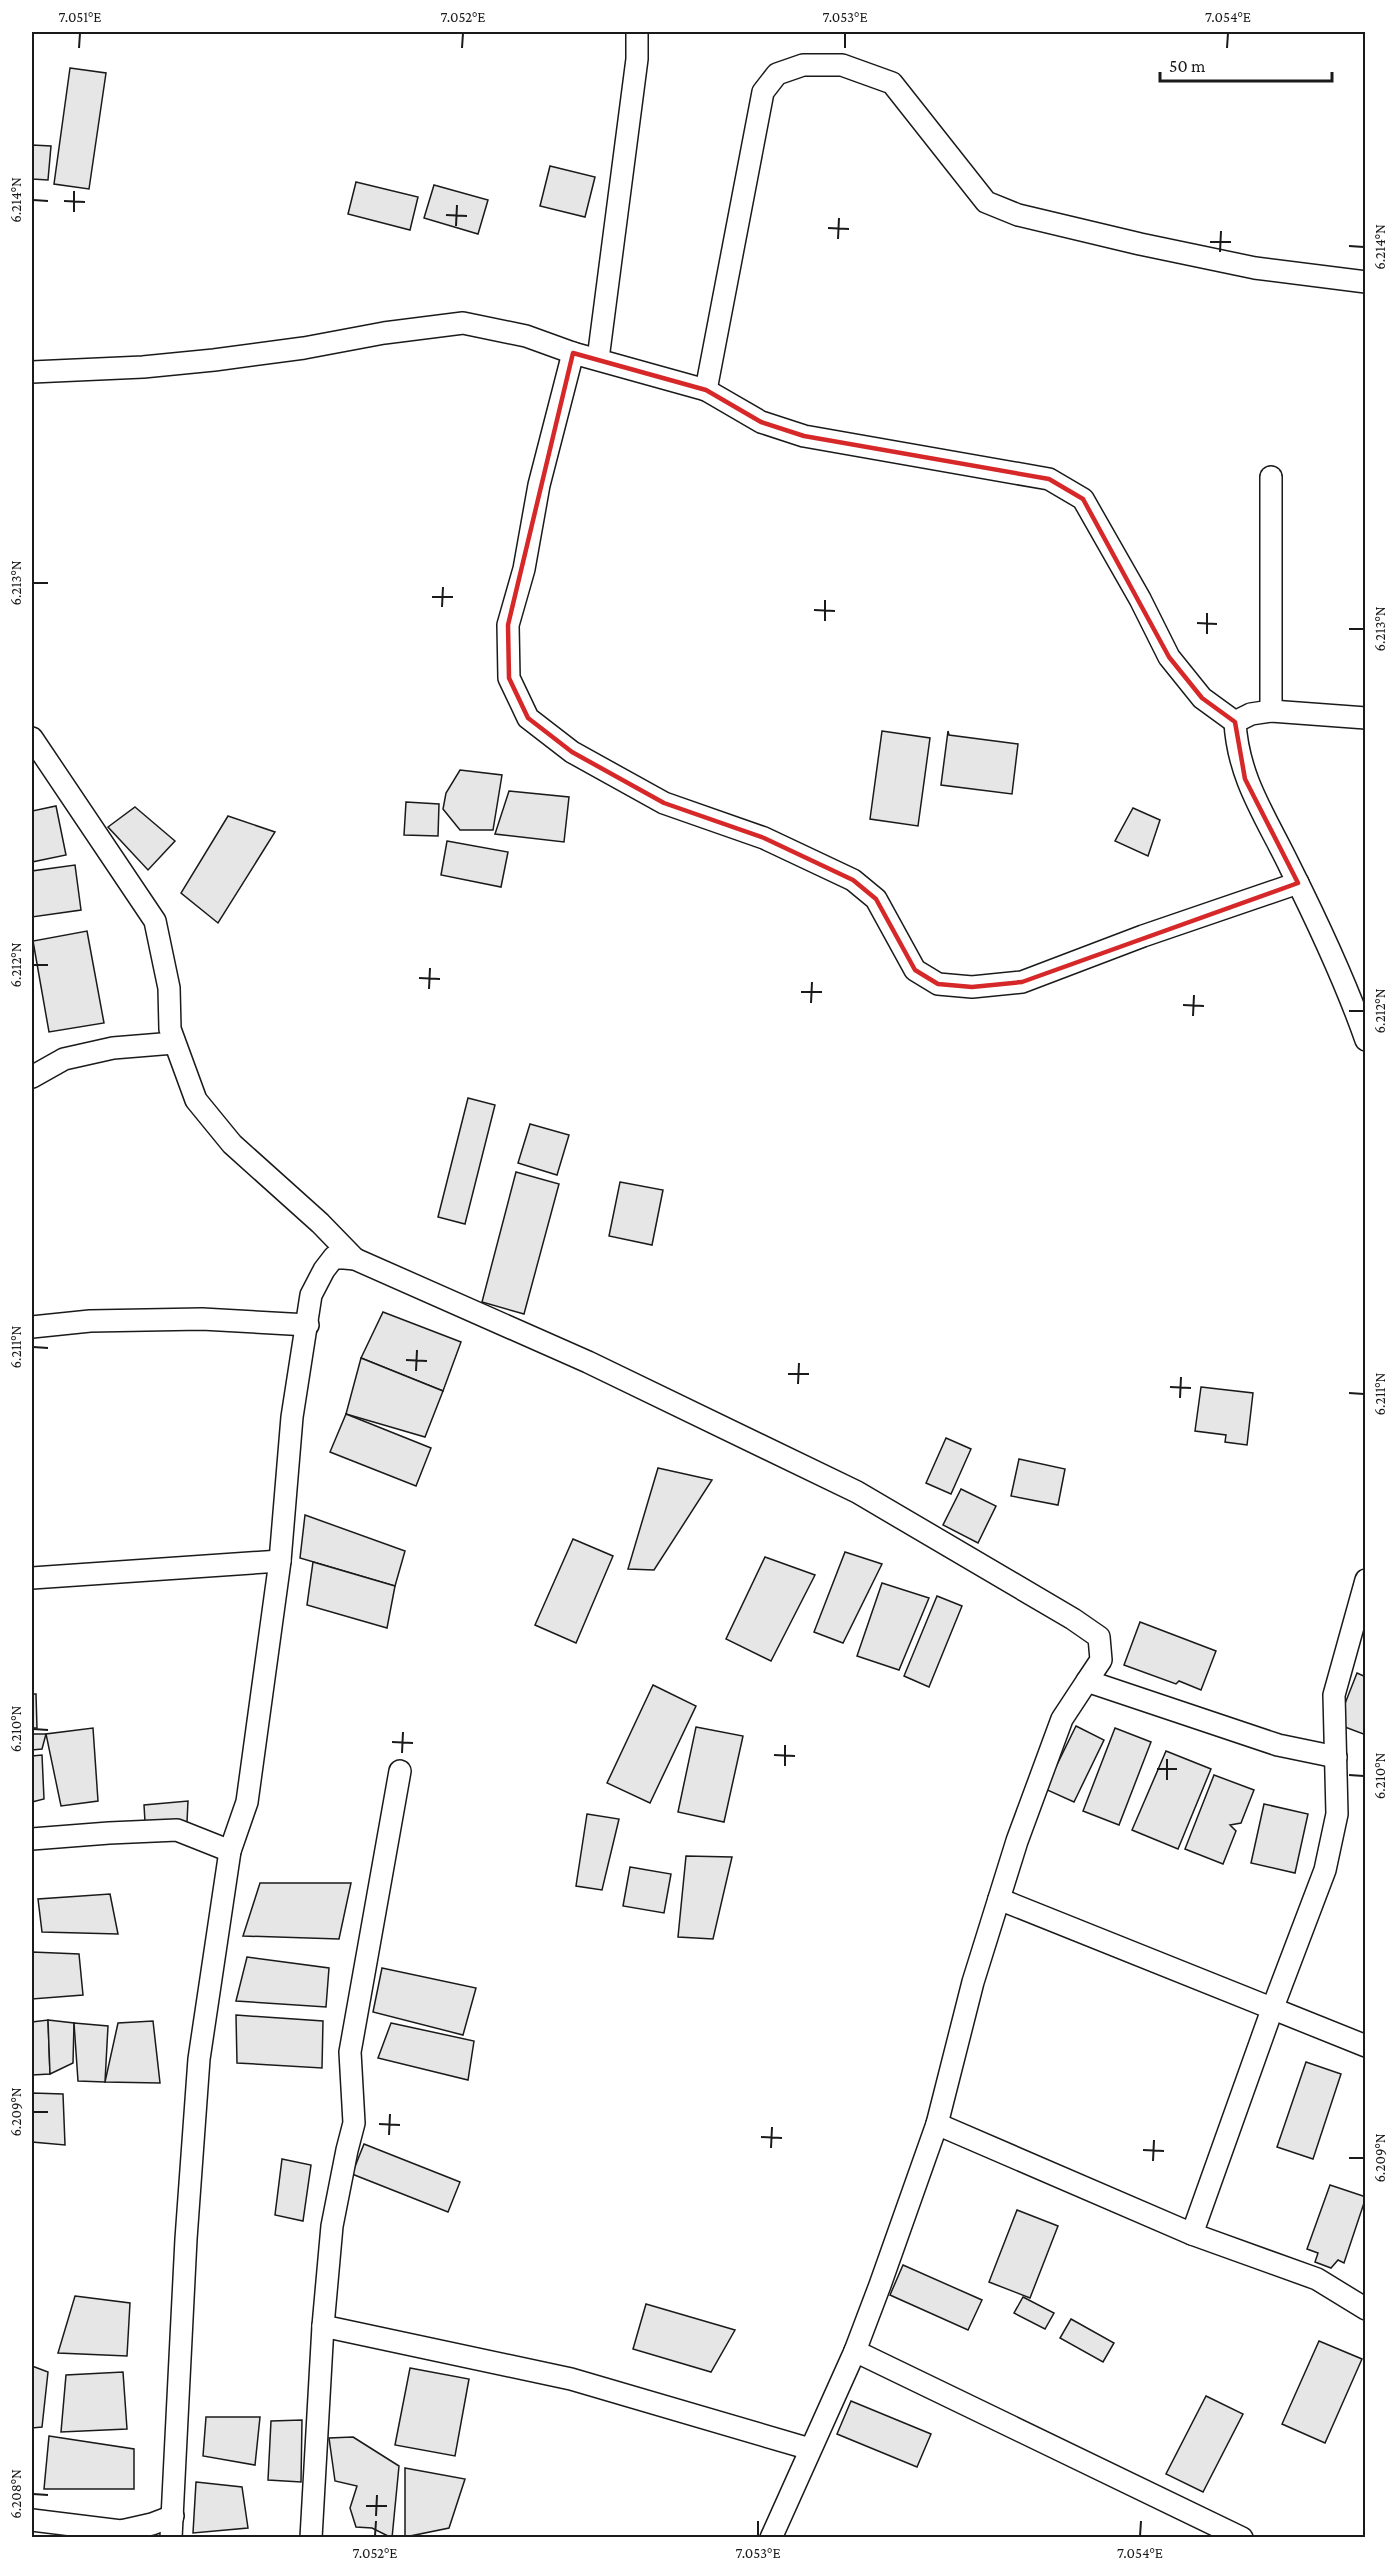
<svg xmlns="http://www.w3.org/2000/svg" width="1397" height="2569" font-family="'Crimson Pro',serif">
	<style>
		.building { fill: #e6e6e6; stroke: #1a1a1a; stroke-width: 1.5 }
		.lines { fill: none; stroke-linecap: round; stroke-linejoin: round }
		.minor-casing { stroke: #1a1a1a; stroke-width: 24 }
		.minor { stroke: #fff; stroke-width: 21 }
		.marked { fill: none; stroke: #d62828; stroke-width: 4.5; stroke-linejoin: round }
		.ticks { fill: none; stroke: #1a1a1a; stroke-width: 2 }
		.neatline { fill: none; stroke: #1a1a1a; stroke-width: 2 }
		.ticks-label { font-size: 15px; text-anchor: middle; fill: #1a1a1a }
	</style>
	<rect width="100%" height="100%" fill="#fff"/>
	<!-- building -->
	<g class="building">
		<path d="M70 68 106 73 89 189 54 184Z"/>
		<path d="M32 145 51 146 48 180 32 179Z"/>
		<path d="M550 166 595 177 585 217 540 206Z"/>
		<path d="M356 182 418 197 410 230 348 214Z"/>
		<path d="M434 185 488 200 478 234 424 218Z"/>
		<path d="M882 731 930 738 918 826 870 819Z"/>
		<path d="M948 731 949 735 1018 744 1012 794 941 785Z"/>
		<path d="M460 770 502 775 493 830H460L443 809 446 793Z"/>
		<path d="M509 791 569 797 564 842 495 834Z"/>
		<path d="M406 802 439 804 438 836 404 835Z"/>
		<path d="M56 806 66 855 32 862V811Z"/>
		<path d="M135 807 175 841 148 870 108 827Z"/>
		<path d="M1133 808 1160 820 1148 856 1115 841Z"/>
		<path d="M228 816 275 832 218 923 181 893Z"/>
		<path d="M447 841 508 852 501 887 441 875Z"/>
		<path d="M75 865 81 910 32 917V871Z"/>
		<path d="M87 931 104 1023 49 1032 33 941Z"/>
		<path d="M468 1098 495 1105 465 1224 438 1217Z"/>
		<path d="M530 1124 569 1135 557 1175 518 1163Z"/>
		<path d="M516 1172 559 1184 524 1314 482 1302Z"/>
		<path d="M620 1182 663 1190 652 1245 609 1236Z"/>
		<path d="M383 1312 461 1342 443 1391 361 1358Z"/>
		<path d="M361 1358 443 1391 425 1437 346 1414Z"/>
		<path d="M1201 1387 1253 1393 1247 1445 1225 1442 1226 1435 1195 1431Z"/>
		<path d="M346 1414 431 1448 416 1486 330 1452Z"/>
		<path d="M946 1438 971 1449 951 1494 926 1483Z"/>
		<path d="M1019 1459 1065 1469 1058 1505 1011 1496Z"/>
		<path d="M658 1468 712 1480 654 1570 628 1569Z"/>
		<path d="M961 1489 996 1506 978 1543 943 1525Z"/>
		<path d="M305 1515 405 1551 395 1586 300 1558Z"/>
		<path d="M573 1539 613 1556 576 1643 535 1625Z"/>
		<path d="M845 1552 882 1564 843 1643 814 1632Z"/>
		<path d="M765 1557 815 1575 771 1661 726 1639Z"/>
		<path d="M313 1562 395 1586 387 1628 307 1605Z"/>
		<path d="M882 1583 929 1598 899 1670 857 1656Z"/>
		<path d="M937 1596 962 1606 929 1687 904 1676Z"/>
		<path d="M1140 1622 1216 1651 1201 1690 1179 1681 1176 1684 1124 1665Z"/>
		<path d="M1357 1673 1366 1677V1735L1337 1724Z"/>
		<path d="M653 1685 696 1706 650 1803 607 1783Z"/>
		<path d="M32 1694H36L37 1728H32Z"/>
		<path d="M1076 1726 1104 1740 1074 1802 1045 1789Z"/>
		<path d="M696 1727 743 1736 724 1822 678 1812Z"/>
		<path d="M93 1728 98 1801 61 1806 46 1734Z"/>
		<path d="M1115 1728 1151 1742 1119 1825 1083 1811Z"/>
		<path d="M32 1734H46L42 1749 32 1750Z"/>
		<path d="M1166 1751 1211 1769 1178 1849 1132 1830Z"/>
		<path d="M42 1755 44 1799 32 1802V1756Z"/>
		<path d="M1214 1775 1254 1790 1241 1823 1230 1825 1236 1831 1223 1864 1185 1849Z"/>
		<path d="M188 1801 187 1822H145L144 1805Z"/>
		<path d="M1264 1804 1308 1814 1295 1873 1251 1863Z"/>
		<path d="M587 1814 619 1819 602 1890 576 1886Z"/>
		<path d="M686 1856 732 1857 713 1939 678 1937Z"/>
		<path d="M630 1867 671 1874 664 1913 623 1906Z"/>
		<path d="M260 1883H351L339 1939 243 1936Z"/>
		<path d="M110 1894 118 1934 42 1932 38 1899Z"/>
		<path d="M32 1952 79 1954 83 1995 32 1999Z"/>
		<path d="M247 1957 329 1968 326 2007 236 2001Z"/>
		<path d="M382 1968 476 1988 463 2035 373 2012Z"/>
		<path d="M236 2015 323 2021 322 2068 237 2063Z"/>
		<path d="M48 2020 50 2074 32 2075V2022Z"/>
		<path d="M48 2020 74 2023 73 2063 50 2074Z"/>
		<path d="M153 2021 160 2083 105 2082 118 2023Z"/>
		<path d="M74 2023 108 2026 105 2082 78 2081Z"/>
		<path d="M391 2023 474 2041 468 2080 378 2058Z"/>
		<path d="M1306 2062 1341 2074 1313 2159 1277 2147Z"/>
		<path d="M32 2093 63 2094 65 2145 32 2142Z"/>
		<path d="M364 2144 460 2182 448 2212 352 2174Z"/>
		<path d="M282 2159 311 2165 303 2221 275 2215Z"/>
		<path d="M1330 2185 1366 2197 1344 2263 1338 2260 1331 2268 1315 2262 1318 2253 1307 2249Z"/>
		<path d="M1017 2210 1058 2226 1030 2298 989 2282Z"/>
		<path d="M903 2265 982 2300 968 2330 890 2295Z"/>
		<path d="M75 2296 130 2303 127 2356 58 2353Z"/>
		<path d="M1023 2297 1054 2313 1045 2329 1014 2313Z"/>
		<path d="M646 2304 735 2330 711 2372 633 2349Z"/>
		<path d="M1071 2319 1114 2343 1103 2362 1060 2338Z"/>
		<path d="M1319 2341 1362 2359 1325 2443 1282 2424Z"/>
		<path d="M32 2366 48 2372 42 2427 32 2428Z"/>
		<path d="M410 2368 469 2379 455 2456 395 2445Z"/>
		<path d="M123 2372 127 2429 61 2432 66 2375Z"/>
		<path d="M1206 2396 1243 2414 1203 2492 1166 2474Z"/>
		<path d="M851 2401 931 2434 917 2467 837 2434Z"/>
		<path d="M206 2417H260L255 2465 203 2456Z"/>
		<path d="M302 2420 301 2482 268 2480 271 2421Z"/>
		<path d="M49 2436 134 2449V2489H44Z"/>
		<path d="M353 2437 399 2466 392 2538 372 2528 356 2527 350 2508 357 2486 335 2481 329 2438Z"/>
		<path d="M405 2468 465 2479 449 2528 405 2537Z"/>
		<path d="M196 2482 242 2487 248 2528 193 2533Z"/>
	</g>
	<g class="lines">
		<defs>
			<g id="minor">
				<path d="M573 353 539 485 524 569 508 625 509 678 528 718 572 752 664 803 764 838 853 880 876 899 915 970 938 984 972 987 1022 982 1143 936 1298 883"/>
				<path d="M598 359 637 59V32"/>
				<path d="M32 372 143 367 214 360 304 348 384 333 463 323 526 336 573 353 706 390 761 422 804 436 1049 479 1083 499 1140 599 1169 657 1202 698 1235 722"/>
				<path d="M706 390 763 92 777 74 803 65H842L892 83 986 202 1018 215 1140 244 1255 268 1366 282"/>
				<path d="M1271 711V477"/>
				<path d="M1366 718 1271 711 1251 714 1235 722C1238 778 1266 817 1290 867 1318 923 1345 980 1366 1040"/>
				<path d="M32 738 155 921 169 988 170 1029 196 1100 232 1144 320 1223 355 1259"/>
				<path d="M32 1077 64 1059 113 1048 174 1043"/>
				<path d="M32 1327 90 1321 202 1319 308 1325"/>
				<path d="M32 1578 280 1561"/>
				<path d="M1366 1580 1334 1695 1337 1814 1325 1870 1273 2007 1192 2234 1317 2279 1366 2309"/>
				<path d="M32 1839 109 1833 177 1830 230 1851"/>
				<path d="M999 1899 1366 2046"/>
				<path d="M937 2124 1192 2234"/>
				<path d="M323 2326 571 2379 810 2449"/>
				<path d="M855 2351 1242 2538"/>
				<path d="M32 2520 121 2531 152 2524 173 2516"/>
				<path d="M171 2538 186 2239 199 2059 230 1851 247 1802 280 1561 292 1417 311 1295 324 1270 334 1257 355 1259 588 1362 857 1492 1073 1619 1099 1637 1101 1660 1087 1681 1278 1745 1336 1757"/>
				<path d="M311 2538 323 2326 332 2226 347 2150 354 2123 350 2052 400 1771"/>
				<path d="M771 2538 855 2351 880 2285 937 2124 973 1982 1017 1841 1062 1719 1087 1681"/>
			</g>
		</defs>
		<!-- minor casing -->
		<use href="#minor" class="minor-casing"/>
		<!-- minor -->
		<use href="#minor" class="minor"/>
	</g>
	<!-- marked area -->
	<path class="marked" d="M573 353 706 390 761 422 804 436 1049 479 1083 499 1169 657 1202 698 1235 722 1245 779 1298 883 1022 982 972 987 938 984 915 970 876 899 853 880 764 838 664 803 572 752 528 718 509 678 508 625Z"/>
	<!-- ticks -->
	<path class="ticks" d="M79 48 80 33M462 48 463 33M845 48V33M1227 48 1228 33M33 200 48 201M64 201 85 202M74 212V191M446 215 467 216M456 226 457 205M828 228 849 229M838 239 839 218M1210 242H1231M1349 246 1364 247M1220 252 1221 231M33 583H48M432 597H453M442 607 443 587M814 610 835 611M825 621V600M1197 623 1217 624M1349 629H1364M1207 634V613M33 965H48M419 978 440 979M429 989 430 968M801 992H822M811 1003 812 982M1183 1005 1204 1006M1349 1011H1364M1193 1016 1194 995M33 1347 48 1348M406 1360 427 1361M416 1371 417 1350M788 1374H809M798 1384 799 1363M1170 1387 1191 1388M1349 1393 1364 1394M1180 1398 1181 1377M33 1729 48 1730M392 1742 413 1743M402 1753 403 1732M774 1755 795 1756M785 1766V1745M1157 1769H1177M1349 1775 1364 1776M1167 1780V1759M33 2112H48M379 2124 400 2125M389 2135 390 2114M761 2137 782 2138M771 2148 772 2127M1143 2150 1164 2151M1349 2158H1364M1153 2161 1154 2140M33 2494 48 2495M366 2506H387M376 2516 377 2495M375 2536 376 2521M758 2536V2521M1140 2536 1141 2521"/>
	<!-- border -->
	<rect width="1397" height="2569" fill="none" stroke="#ffffff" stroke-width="66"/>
	<!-- scale -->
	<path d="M1160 72v9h172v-9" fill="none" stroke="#1a1a1a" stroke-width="3"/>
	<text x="1169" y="72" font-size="18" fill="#1a1a1a" stroke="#ffffff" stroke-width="4.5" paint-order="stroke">50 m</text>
	<rect x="33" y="33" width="1331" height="2503" class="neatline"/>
	<g class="ticks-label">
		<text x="80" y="22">7.051°E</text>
		<text x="463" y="22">7.052°E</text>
		<text x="845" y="22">7.053°E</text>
		<text x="1228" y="22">7.054°E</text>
		<text transform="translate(16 200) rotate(-90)" y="5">6.214°N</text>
		<text transform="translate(1380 247) rotate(-90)" y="5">6.214°N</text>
		<text transform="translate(16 583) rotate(-90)" y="5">6.213°N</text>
		<text transform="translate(1380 629) rotate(-90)" y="5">6.213°N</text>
		<text transform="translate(16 965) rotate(-90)" y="5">6.212°N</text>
		<text transform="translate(1380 1011) rotate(-90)" y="5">6.212°N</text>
		<text transform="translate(16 1347) rotate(-90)" y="5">6.211°N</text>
		<text transform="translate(1380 1394) rotate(-90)" y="5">6.211°N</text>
		<text transform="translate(16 1729) rotate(-90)" y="5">6.210°N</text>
		<text transform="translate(1380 1776) rotate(-90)" y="5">6.210°N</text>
		<text transform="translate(16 2112) rotate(-90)" y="5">6.209°N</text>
		<text transform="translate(1380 2158) rotate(-90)" y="5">6.209°N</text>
		<text transform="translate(16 2494) rotate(-90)" y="5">6.208°N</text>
		<text x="375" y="2558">7.052°E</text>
		<text x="758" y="2558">7.053°E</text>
		<text x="1140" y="2558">7.054°E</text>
	</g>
</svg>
